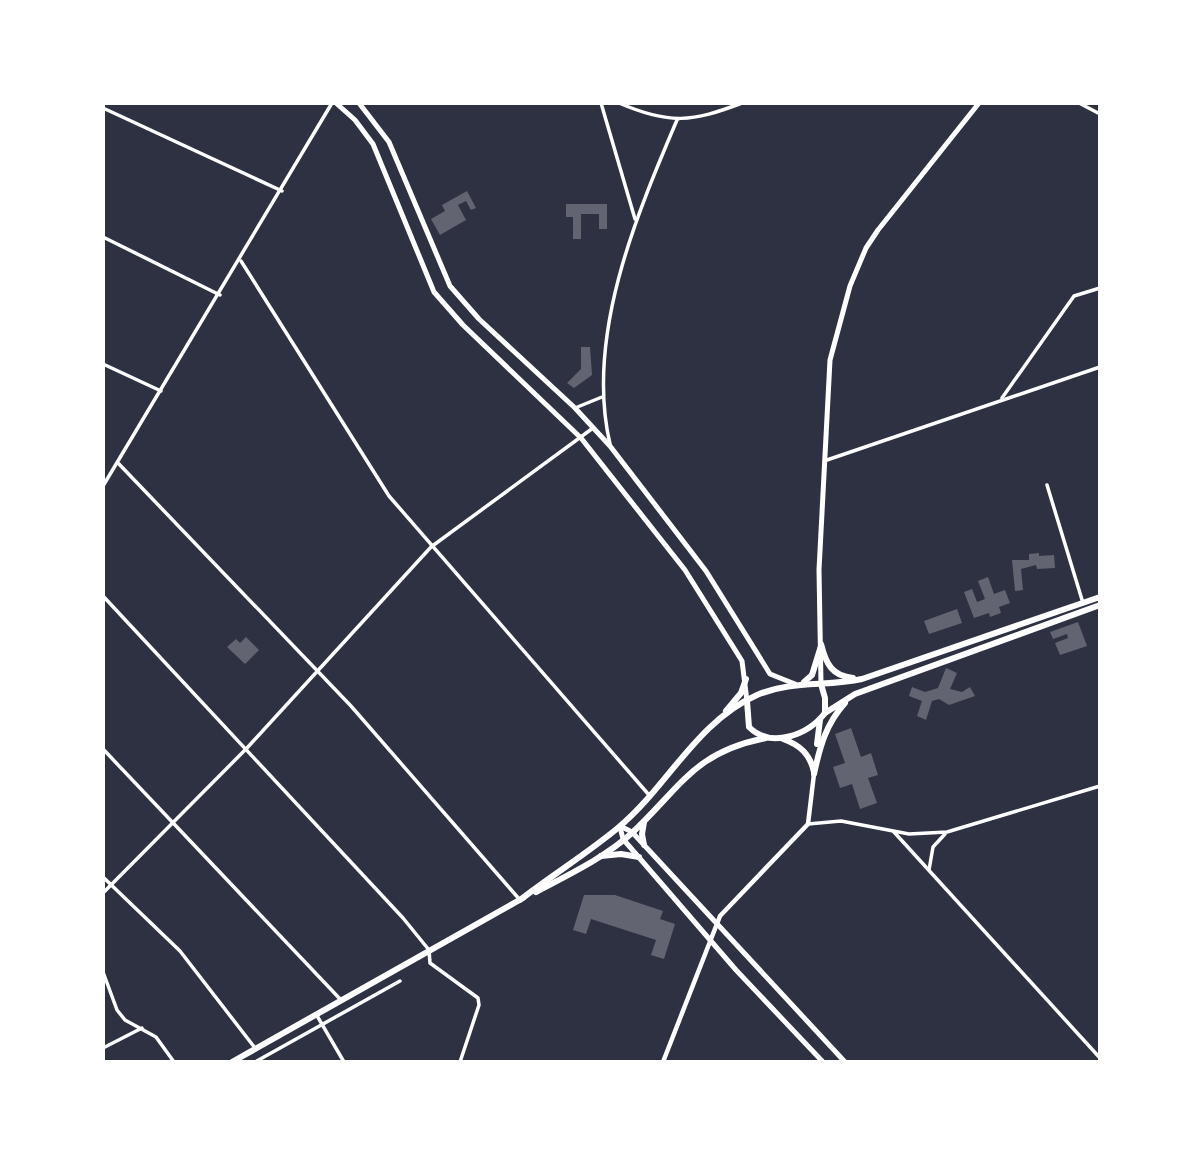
<svg xmlns="http://www.w3.org/2000/svg" width="1203" height="1165" font-family="'Work Sans',sans-serif">
	<style>
		.building { fill: #626471 }
		.lines { fill: none; stroke-linecap: round; stroke-linejoin: round }
		.minor { stroke: #fff; stroke-width: 3.5 }
		.tertiary { stroke: #fff; stroke-width: 4.5 }
		.secondary { stroke: #fff; stroke-width: 5 }
		.primary { stroke: #fff; stroke-width: 6 }
	</style>
	<rect width="100%" height="100%" fill="#2d3142"/>
	<!-- building -->
	<g class="building">
		<path d="M467 191 476 208 471 210 466 201 458 205 466 220 440 235 431 219 445 211 442 205Z"/>
		<path d="M566 204H607V229H599V214H581V239H573V217H566Z"/>
		<path d="M581 347H590L592 375 574 388 567 383 581 369Z"/>
		<path d="M1039 553V556L1054 555 1055 568 1037 569 1036 565 1021 569 1023 590 1015 591 1012 560H1029V554Z"/>
		<path d="M988 577 994 594 1005 590 1010 603 999 607 1001 613 990 617 989 613 974 618 964 592 972 589 977 602 985 599 978 581Z"/>
		<path d="M957 609 962 623 929 634 924 621Z"/>
		<path d="M1078 622 1087 646 1060 655 1055 643 1068 638 1067 634 1053 639 1050 632Z"/>
		<path d="M246 637 259 650 245 664 227 647 236 639 240 643Z"/>
		<path d="M946 668 957 673 950 689 962 692 970 687 975 696 949 705 939 699 932 701 926 720 917 716 922 701 909 696 912 687 925 692 938 688Z"/>
		<path d="M851 728 861 757 871 753 878 775 868 778 877 803 860 809 852 784 840 788 833 767 845 763 835 734Z"/>
		<path d="M584 895H615L663 911 660 919 675 924 664 959 651 955 656 940 591 919 586 934 573 930Z"/>
	</g>
	<g class="lines">
		<!-- minor -->
		<g class="minor">
			<path d="M601 103 635 219"/>
			<path d="M619 103C670 125 692 122 742 103"/>
			<path d="M1079 103 1100 114"/>
			<path d="M103 108 282 191"/>
			<path d="M103 237 220 295"/>
			<path d="M241 261 389 496 649 795"/>
			<path d="M103 364 161 391"/>
			<path d="M1002 398 1074 296 1100 288"/>
			<path d="M575 408 602 397"/>
			<path d="M610 444C585 337 636 216 677 120"/>
			<path d="M827 460 1100 367"/>
			<path d="M118 463 351 706 520 900"/>
			<path d="M1047 485 1083 603"/>
			<path d="M103 486 332 103"/>
			<path d="M103 596 403 918 429 950 430 963 478 998 479 1005 460 1062"/>
			<path d="M103 749 341 1000"/>
			<path d="M808 824 841 821 909 834 947 832 1100 786"/>
			<path d="M894 832 1100 1058"/>
			<path d="M929 870 933 847 945 834"/>
			<path d="M103 877 180 951 255 1048"/>
			<path d="M103 893 247 748 431 547 593 428"/>
			<path d="M103 972 117 1010 125 1020 156 1037 174 1062"/>
			<path d="M316 1014 344 1062"/>
			<path d="M103 1048 142 1028"/>
			<path d="M255 1062 400 981"/>
		</g>
		<!-- tertiary -->
		<path class="tertiary" d="M663 1062 720 916 808 824 814 774"/>
		<!-- secondary -->
		<g class="secondary">
			<path d="M336 103 355 120 373 144 434 292 463 325 581 438 685 570 742 661 747 701"/>
			<path d="M359 103 389 142 450 286 479 319 575 408 610 446 706 571 770 674 795 684"/>
			<path d="M821 684 819 570 830 360 850 286 866 248 878 230 979 103"/>
			<path d="M620 826 632 832 845 1062"/>
			<path d="M620 827 623 839 736 970 823 1062"/>
		</g>
		<!-- primary -->
		<g class="primary">
			<path d="M821 644C826 664 832 676 853 678"/>
			<path d="M804 682 812 675 821 646"/>
			<path d="M747 701 749 727C771 749 808 735 825 713V698L821 684"/>
			<path d="M726 711 741 693 746 679"/>
			<path d="M825 713 855 694 1100 605"/>
			<path d="M783 739C800 745 810 754 814 772"/>
			<path d="M817 744 820 720"/>
			<path d="M814 774C820 746 826 724 845 703"/>
			<path d="M644 822 642 834 644 845"/>
			<path d="M601 856 621 854 639 857"/>
			<path d="M536 892C568 875 606 857 633 832 681 787 694 752 766 738"/>
			<path d="M520 900C552 875 588 853 619 827 668 786 696 722 757 695 792 680 826 687 862 679L1100 597"/>
			<path d="M232 1062 523 898"/>
		</g>
	</g>
	<!-- border -->
	<rect width="1203" height="1165" fill="none" stroke="#ffffff" stroke-width="210"/>
</svg>
